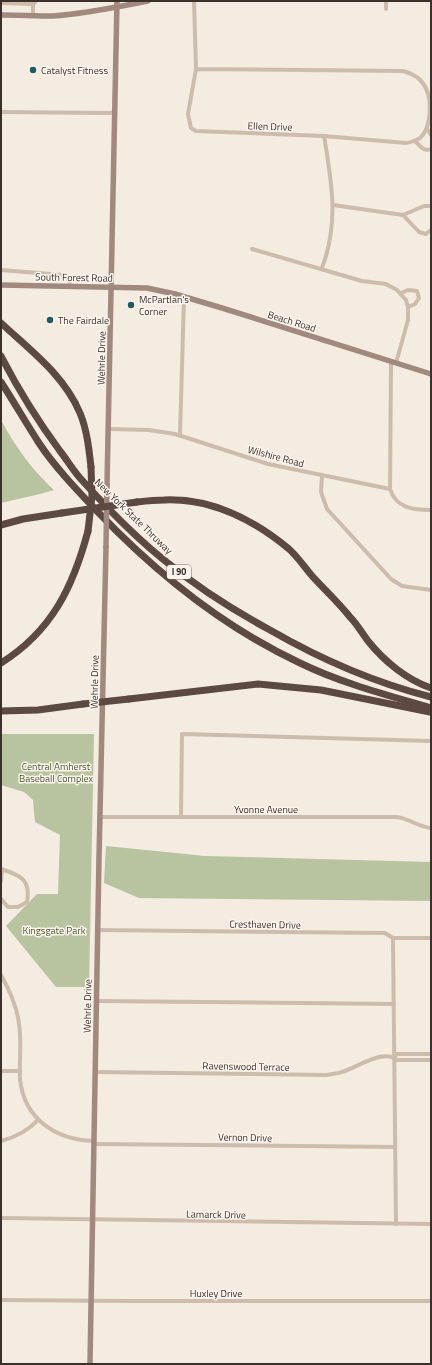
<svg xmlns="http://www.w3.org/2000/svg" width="432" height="1365" font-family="'Titillium Web',sans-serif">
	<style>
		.green { fill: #b8c4a0 }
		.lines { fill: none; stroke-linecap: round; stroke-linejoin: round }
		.street { stroke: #cdbbac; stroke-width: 4 }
		.secondary { stroke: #a18a7d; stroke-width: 5.5 }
		.highway { stroke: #5c4a42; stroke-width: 7 }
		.secondary-bridge { stroke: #a18a7d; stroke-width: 5.5 }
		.highway-bridge { stroke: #5c4a42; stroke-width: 7 }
		.poi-dot { fill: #1f5a5e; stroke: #fbf5ee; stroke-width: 1.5 }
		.labels { text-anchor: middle; stroke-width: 3; stroke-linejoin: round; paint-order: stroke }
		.shield { fill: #fbf5ee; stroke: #756b66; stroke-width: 1 }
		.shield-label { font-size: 9px; font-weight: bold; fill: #3b302b }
		.poi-label { font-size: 10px; fill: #3b302b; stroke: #fbf5ee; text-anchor: start }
		.street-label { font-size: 10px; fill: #3b302b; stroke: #fbf5ee }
		.park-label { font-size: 10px; fill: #4a5a2e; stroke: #fbf5ee }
	</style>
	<rect width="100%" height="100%" fill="#f4ebe1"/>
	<!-- green -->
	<g class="green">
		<path d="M1 420C17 449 30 467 54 490L40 494 1 503Z"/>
		<path d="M1 734H94L89 987H56L6 926 37 894H58L60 835 35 822 33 800 24 792 1 785Z"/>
		<path d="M106 846 205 856 431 862V901L139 898 104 883Z"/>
	</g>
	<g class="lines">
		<!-- street -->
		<g class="street">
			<path d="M194 1 196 69 188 114 191 128 196 131 324 136 406 143C411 142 416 141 420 138 426 133 428 125 429 118 432 96 427 77 403 71L196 69"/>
			<path d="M1 3 33 4"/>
			<path d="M386 9V1"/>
			<path d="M33 15V4L36 1"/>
			<path d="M1 112 110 113 115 112"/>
			<path d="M427 129 431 135"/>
			<path d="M415 141C420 146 424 152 431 149"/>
			<path d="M333 205 403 215 424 206H431"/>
			<path d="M403 215 419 232 426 234 431 230"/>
			<path d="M252 249 362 281 386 284 397 290 406 300 408 307V320L396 363"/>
			<path d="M322 268C339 223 332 183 324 136"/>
			<path d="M1 270 63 275 69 279 70 286"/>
			<path d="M401 293 408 290 417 291 419 298 415 304 408 307"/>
			<path d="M109 429 149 430 175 434 268 464 390 489C396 508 413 510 431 510"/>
			<path d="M180 435 184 297"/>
			<path d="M322 476 321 492 327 509 391 579 402 586 431 590"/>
			<path d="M390 489 391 362"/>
			<path d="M100 817H396C409 818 418 827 431 828"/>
			<path d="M181 817 182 734 431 741"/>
			<path d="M1 869C20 875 31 879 27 902L18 907H8L1 899"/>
			<path d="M1 881 2 869"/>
			<path d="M97 930 385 933 393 938H431"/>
			<path d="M393 938 396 1224"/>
			<path d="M1 975C10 991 17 1006 19 1024 22 1042 19 1060 20 1079 24 1119 56 1140 94 1141"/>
			<path d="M96 1001 394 1004"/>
			<path d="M394 1057 397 1054H431"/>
			<path d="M1 1071H20"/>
			<path d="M95 1072 326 1075C331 1074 337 1074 342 1072 356 1068 384 1048 397 1060H431"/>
			<path d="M1 1141C16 1137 28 1131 38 1120"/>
			<path d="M94 1144 395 1147"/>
			<path d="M1 1218 431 1224"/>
			<path d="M1 1300 129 1301H431"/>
		</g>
		<!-- secondary -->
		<g class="secondary">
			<path d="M1 15C18 15 36 16 53 16 85 14 117 7 148 1"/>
			<path d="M1 285 147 288 175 294 222 308 431 374"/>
			<path d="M107 485 117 1"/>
			<path d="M90 1364 99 858 106 547"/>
		</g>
		<!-- highway -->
		<g class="highway">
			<path d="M1 323C30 350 64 375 80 413 87 430 89 449 91 467"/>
			<path d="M1 356C18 389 38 421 60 451 67 460 73 470 80 478 106 507 134 536 164 560 197 587 233 610 270 630 322 660 372 682 431 697"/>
			<path d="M1 382C14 402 26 423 39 443 54 466 77 490 96 510 155 572 221 626 300 663 341 683 387 695 431 708"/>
			<path d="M137 502C146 501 155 500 164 500 211 498 254 520 289 549 298 557 305 568 313 577 325 590 339 603 350 617 357 624 362 633 368 641 384 661 407 680 431 688"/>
			<path d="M1 525 23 519 62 513"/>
			<path d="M1 663C52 631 73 587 88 531"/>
			<path d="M129 699 258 684 321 690 430 712"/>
			<path d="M1 711 38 710 83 704"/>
		</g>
		<!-- secondary-bridge -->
		<path class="secondary-bridge" d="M106 547 107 485"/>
		<!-- highway-bridge -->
		<g class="highway-bridge">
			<path d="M62 513 137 502"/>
			<path d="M88 531 92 496 91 467"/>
			<path d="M83 704 129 699"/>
		</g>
	</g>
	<!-- markers -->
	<g class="poi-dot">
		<circle cx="33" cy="70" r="4"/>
		<circle cx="131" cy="305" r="4"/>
		<circle cx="50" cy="320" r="4"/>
	</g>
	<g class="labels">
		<!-- shield labels -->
		<rect class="shield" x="167" y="565" width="24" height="14" rx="3"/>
		<g class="shield-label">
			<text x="179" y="575">I 90</text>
		</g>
		<!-- poi labels -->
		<g class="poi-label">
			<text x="41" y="74">Catalyst Fitness</text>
			<text x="139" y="303">McPartlan's<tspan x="139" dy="12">Corner</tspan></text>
			<text x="58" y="324">The Fairdale</text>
		</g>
		<!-- street labels -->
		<g class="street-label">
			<text transform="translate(270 126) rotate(2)" y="4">Ellen Drive</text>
			<text transform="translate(74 277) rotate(1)" y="4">South Forest Road</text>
			<text transform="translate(292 321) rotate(17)" y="4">Beach Road</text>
			<text transform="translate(101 358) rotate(-89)" y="4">Wehrle Drive</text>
			<text transform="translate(276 456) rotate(15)" y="4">Wilshire Road</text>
			<text transform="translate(134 516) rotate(44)" y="4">New York State Thruway</text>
			<text transform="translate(94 682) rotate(-89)" y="4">Wehrle Drive</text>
			<text x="266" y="813">Yvonne Avenue</text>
			<text transform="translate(265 924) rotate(1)" y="4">Cresthaven Drive</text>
			<text transform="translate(87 1006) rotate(-89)" y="4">Wehrle Drive</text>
			<text transform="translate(246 1066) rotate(1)" y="4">Ravenswood Terrace</text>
			<text transform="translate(245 1137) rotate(1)" y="4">Vernon Drive</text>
			<text transform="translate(216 1214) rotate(1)" y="4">Lamarck Drive</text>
			<text x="216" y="1297">Huxley Drive</text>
		</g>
		<!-- park labels -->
		<g class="park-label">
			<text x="56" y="770">Central Amherst<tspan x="56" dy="12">Baseball Complex</tspan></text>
			<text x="54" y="934">Kingsgate Park</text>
		</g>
	</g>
	<!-- border -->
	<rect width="432" height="1365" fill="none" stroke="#3b302b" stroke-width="4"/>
</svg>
